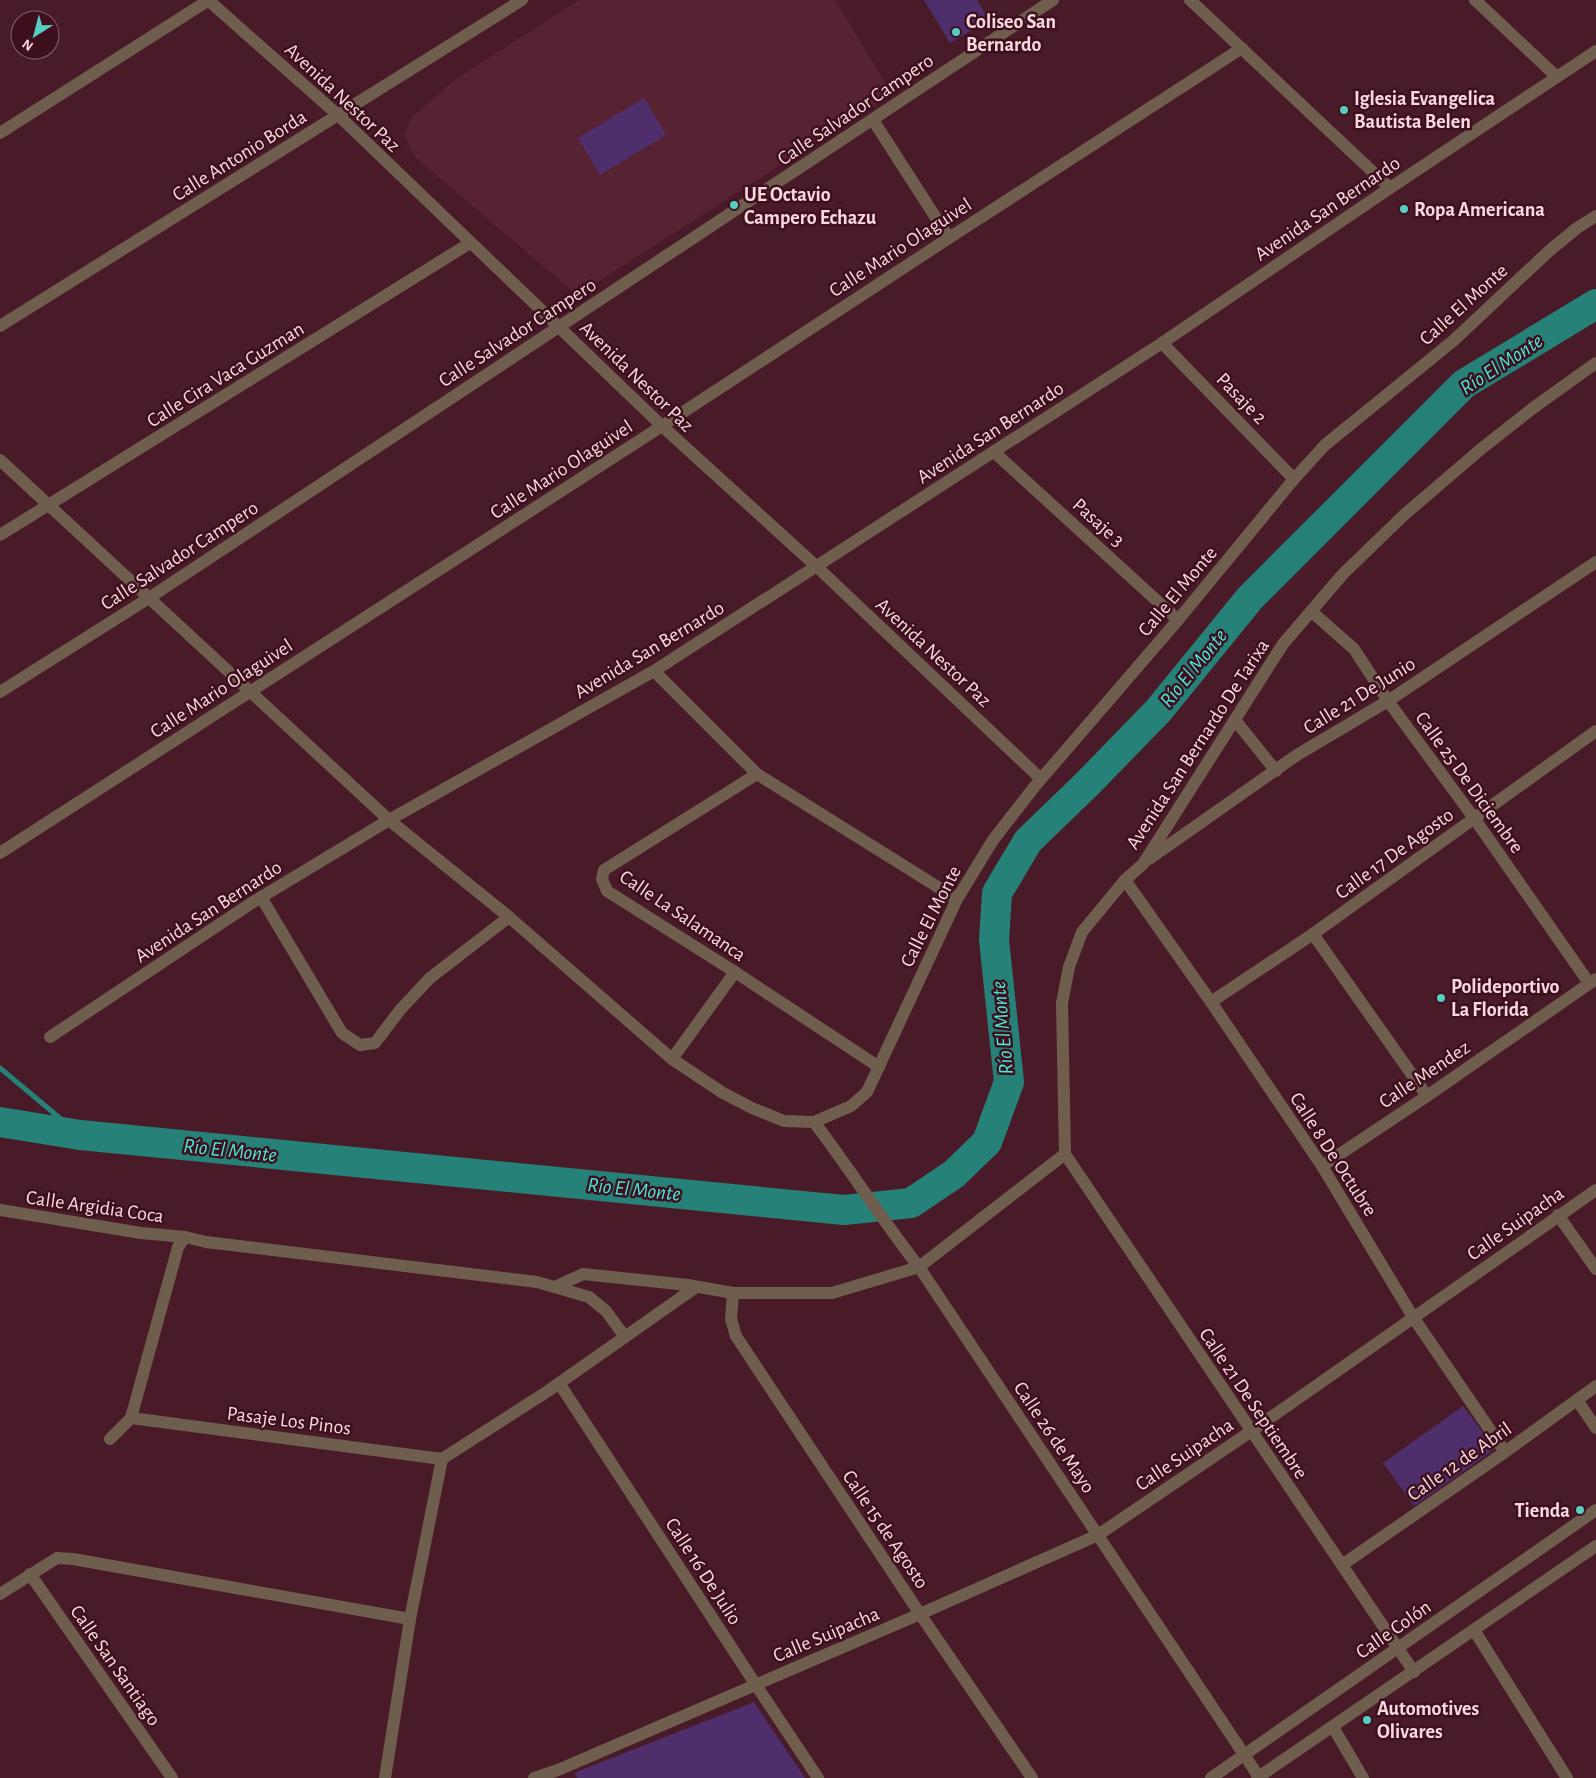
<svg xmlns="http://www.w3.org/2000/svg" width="1596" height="1778" font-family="'Alegreya Sans',sans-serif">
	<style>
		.built { fill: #572231 }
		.green { fill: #4e2f6c }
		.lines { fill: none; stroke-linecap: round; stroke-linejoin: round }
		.stream { stroke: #268178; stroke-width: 5 }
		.river { stroke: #268178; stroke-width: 30 }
		.minor { stroke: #6f5e4e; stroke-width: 12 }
		.tertiary { stroke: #6f5e4e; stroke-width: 12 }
		.poi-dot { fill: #57cec1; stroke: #3e101e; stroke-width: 2 }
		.labels { text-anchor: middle; stroke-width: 5; stroke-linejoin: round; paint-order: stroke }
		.poi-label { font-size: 20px; font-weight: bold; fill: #f8d8de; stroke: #3e101e; text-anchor: start }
		.street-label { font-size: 20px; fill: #f8d8de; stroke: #3e101e }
		.water-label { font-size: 21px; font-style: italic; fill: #45eddd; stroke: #3e101e }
	</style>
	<rect width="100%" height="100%" fill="#491b28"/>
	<!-- built -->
	<path class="built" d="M579 0H835L892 94 577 295 416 158 404 136 411 118 456 79Z"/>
	<!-- green -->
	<g class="green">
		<path d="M924 0H977L989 20 950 43Z"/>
		<path d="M644 98 666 135 600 175 578 138Z"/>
		<path d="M1463 1406 1495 1449 1414 1506 1383 1463Z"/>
		<path d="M754 1702 805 1778H577L574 1773Z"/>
	</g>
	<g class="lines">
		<!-- stream -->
		<path class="stream" d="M0 1068 80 1135"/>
		<!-- river -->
		<path class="river" d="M0 1122 80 1135 844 1210 911 1203 954 1174 987 1142 1009 1082 994 940 997 893 1028 841 1088 783 1158 711 1250 598 1464 384 1596 304"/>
		<!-- minor -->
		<g class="minor">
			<path d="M1190 0 1390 188"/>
			<path d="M1475 0 1557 77"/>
			<path d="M873 120 949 238"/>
			<path d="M0 133 209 0"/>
			<path d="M0 326 522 0"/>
			<path d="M1162 343 1294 479"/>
			<path d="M994 452 1178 620"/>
			<path d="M0 460 389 820 253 902 50 1037"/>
			<path d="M816 566 1041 779"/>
			<path d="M1311 611 1354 649 1388 701 1474 818 1589 983"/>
			<path d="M654 671 757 774 957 899"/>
			<path d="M0 692 149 598 1053 0"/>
			<path d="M1235 720 1276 771"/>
			<path d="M757 774 604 870 602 879 607 891 735 972 879 1067"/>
			<path d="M0 853 662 426 949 238 1242 48"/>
			<path d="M1149 859 1297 755 1388 701 1596 562"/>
			<path d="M1125 880 1211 1002 1322 1166 1413 1317 1505 1452"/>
			<path d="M261 897 342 1033 360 1045 375 1043 400 1010 430 978 509 917"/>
			<path d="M1313 934 1427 1096"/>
			<path d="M1211 1002 1313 934 1596 731"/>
			<path d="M672 1059 735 972"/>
			<path d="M814 1122 851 1106 867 1092 957 899 993 840 1035 786 1178 620 1294 479 1325 445 1453 341 1549 251 1577 228 1596 216"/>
			<path d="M1065 1154 1414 1672"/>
			<path d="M1322 1166 1427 1096 1596 979"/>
			<path d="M0 1210 141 1233 185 1237"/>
			<path d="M1558 1215 1596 1269"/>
			<path d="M555 1287 583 1274 688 1285 733 1293H832L919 1267 1065 1154 1062 1003 1069 967 1082 932 1125 880 1143 864 1283 644 1343 574 1404 515 1481 449 1533 408 1596 363"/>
			<path d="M733 1293 731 1319 736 1336 920 1614 1032 1778"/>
			<path d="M559 1383 756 1685 818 1778"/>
			<path d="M1577 1400 1596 1428"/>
			<path d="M131 1418 442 1459"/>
			<path d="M110 1439 131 1418 178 1247 185 1237 206 1242 537 1282 589 1297 606 1311 625 1337"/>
			<path d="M1342 1565 1505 1452 1596 1386"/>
			<path d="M30 1574 172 1778"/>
			<path d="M0 1594 57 1558 73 1559 410 1619"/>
			<path d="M1474 1630 1567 1778"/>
			<path d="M1333 1727 1363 1778"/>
			<path d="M385 1778 410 1619 442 1459 548 1391 696 1287"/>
			<path d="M534 1778 558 1770 920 1614 1098 1535 1250 1432 1596 1190"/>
		</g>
		<!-- tertiary -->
		<g class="tertiary">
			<path d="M208 0 338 115 662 426 816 566"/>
			<path d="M0 535 470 243"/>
			<path d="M1259 1777 919 1267C882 1220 850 1169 814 1122L784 1121 752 1108 723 1093 672 1059 509 917 389 820 654 671 1162 343 1390 188 1596 51"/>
			<path d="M1211 1778 1596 1510"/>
			<path d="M1257 1778 1596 1546"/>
		</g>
	</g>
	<!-- markers -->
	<g class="poi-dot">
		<circle cx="956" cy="32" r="5"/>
		<circle cx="1344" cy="110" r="5"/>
		<circle cx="734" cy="205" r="5"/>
		<circle cx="1404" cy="209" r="5"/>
		<circle cx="1441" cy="998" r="5"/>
		<circle cx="1580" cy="1510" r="5"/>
		<circle cx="1367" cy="1720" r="5"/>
	</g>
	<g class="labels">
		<!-- poi labels -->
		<g class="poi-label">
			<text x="966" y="28">Coliseo San<tspan x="966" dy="23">Bernardo</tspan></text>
			<text x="1354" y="105">Iglesia Evangelica<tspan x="1354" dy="23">Bautista Belen</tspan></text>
			<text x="744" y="201">UE Octavio<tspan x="744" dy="23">Campero Echazu</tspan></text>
			<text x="1414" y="216">Ropa Americana</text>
			<text x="1451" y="993">Polideportivo<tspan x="1451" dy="23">La Florida</tspan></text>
			<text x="1570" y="1517" text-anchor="end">Tienda</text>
			<text x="1377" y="1715">Automotives<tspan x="1377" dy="23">Olivares</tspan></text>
		</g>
		<!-- street labels -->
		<g class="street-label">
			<text transform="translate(343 97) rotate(43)" y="7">Avenida Nestor Paz</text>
			<text transform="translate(855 109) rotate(-34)" y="7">Calle Salvador Campero</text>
			<text transform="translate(239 155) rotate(-32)" y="7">Calle Antonio Borda</text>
			<text transform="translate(1327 208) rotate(-34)" y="7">Avenida San Bernardo</text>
			<text transform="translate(900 247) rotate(-33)" y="7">Calle Mario Olaguivel</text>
			<text transform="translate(1463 304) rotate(-42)" y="7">Calle El Monte</text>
			<text transform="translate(517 332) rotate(-33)" y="7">Calle Salvador Campero</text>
			<text transform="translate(225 374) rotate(-32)" y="7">Calle Cira Vaca Guzman</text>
			<text transform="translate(637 376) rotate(44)" y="7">Avenida Nestor Paz</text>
			<text transform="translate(1242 398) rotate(46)" y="7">Pasaje 2</text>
			<text transform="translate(990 432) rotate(-33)" y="7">Avenida San Bernardo</text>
			<text transform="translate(561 469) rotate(-33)" y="7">Calle Mario Olaguivel</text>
			<text transform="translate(1099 522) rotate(42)" y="7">Pasaje 3</text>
			<text transform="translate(179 555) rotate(-33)" y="7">Calle Salvador Campero</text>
			<text transform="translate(1177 591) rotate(-50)" y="7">Calle El Monte</text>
			<text transform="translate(649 649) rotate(-31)" y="7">Avenida San Bernardo</text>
			<text transform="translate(934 652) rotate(43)" y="7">Avenida Nestor Paz</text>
			<text transform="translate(221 688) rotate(-33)" y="7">Calle Mario Olaguivel</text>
			<text transform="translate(1359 695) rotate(-32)" y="7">Calle 21 De Junio</text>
			<text transform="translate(1197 744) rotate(-57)" y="7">Avenida San Bernardo De Tarixa</text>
			<text transform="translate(1470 782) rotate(54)" y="7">Calle 25 De Diciembre</text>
			<text transform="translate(1394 853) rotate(-36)" y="7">Calle 17 De Agosto</text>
			<text transform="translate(208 911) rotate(-33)" y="7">Avenida San Bernardo</text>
			<text transform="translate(683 915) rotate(34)" y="7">Calle La Salamanca</text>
			<text transform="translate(930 916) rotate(-63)" y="7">Calle El Monte</text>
			<text transform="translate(1424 1074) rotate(-34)" y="7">Calle Mendez</text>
			<text transform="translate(1334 1154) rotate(57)" y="7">Calle 8 De Octubre</text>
			<text transform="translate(95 1206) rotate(8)" y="7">Calle Argidia Coca</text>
			<text transform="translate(1515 1223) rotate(-35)" y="7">Calle Suipacha</text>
			<text transform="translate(1254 1403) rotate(56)" y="7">Calle 21 De Septiembre</text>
			<text transform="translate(289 1420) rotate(7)" y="7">Pasaje Los Pinos</text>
			<text transform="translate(1055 1437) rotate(56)" y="7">Calle 26 de Mayo</text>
			<text transform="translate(1184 1454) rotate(-34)" y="7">Calle Suipacha</text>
			<text transform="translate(1459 1461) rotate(-35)" y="7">Calle 12 de Abril</text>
			<text transform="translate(886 1529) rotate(56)" y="7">Calle 15 de Agosto</text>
			<text transform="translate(704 1571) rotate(57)" y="7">Calle 16 De Julio</text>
			<text transform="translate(1393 1629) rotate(-35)" y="7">Calle Colón</text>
			<text transform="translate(826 1634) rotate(-23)" y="7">Calle Suipacha</text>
			<text transform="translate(116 1665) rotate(55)" y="7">Calle San Santiago</text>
		</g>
		<!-- water labels -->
		<g class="water-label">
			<text transform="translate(1501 364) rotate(-33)" y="7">Río El Monte</text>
			<text transform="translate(1193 668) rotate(-51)" y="7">Río El Monte</text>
			<text transform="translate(1002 1028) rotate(-95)" y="7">Río El Monte</text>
			<text transform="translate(230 1150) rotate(6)" y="7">Río El Monte</text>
			<text transform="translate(634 1189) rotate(6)" y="7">Río El Monte</text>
		</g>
	</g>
	<!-- north arrow -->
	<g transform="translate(35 35) rotate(216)"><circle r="24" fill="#3e101e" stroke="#88606b"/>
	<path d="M0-4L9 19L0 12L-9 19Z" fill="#57cec1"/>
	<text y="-8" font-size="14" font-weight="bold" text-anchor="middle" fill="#f8d8de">N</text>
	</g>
</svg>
